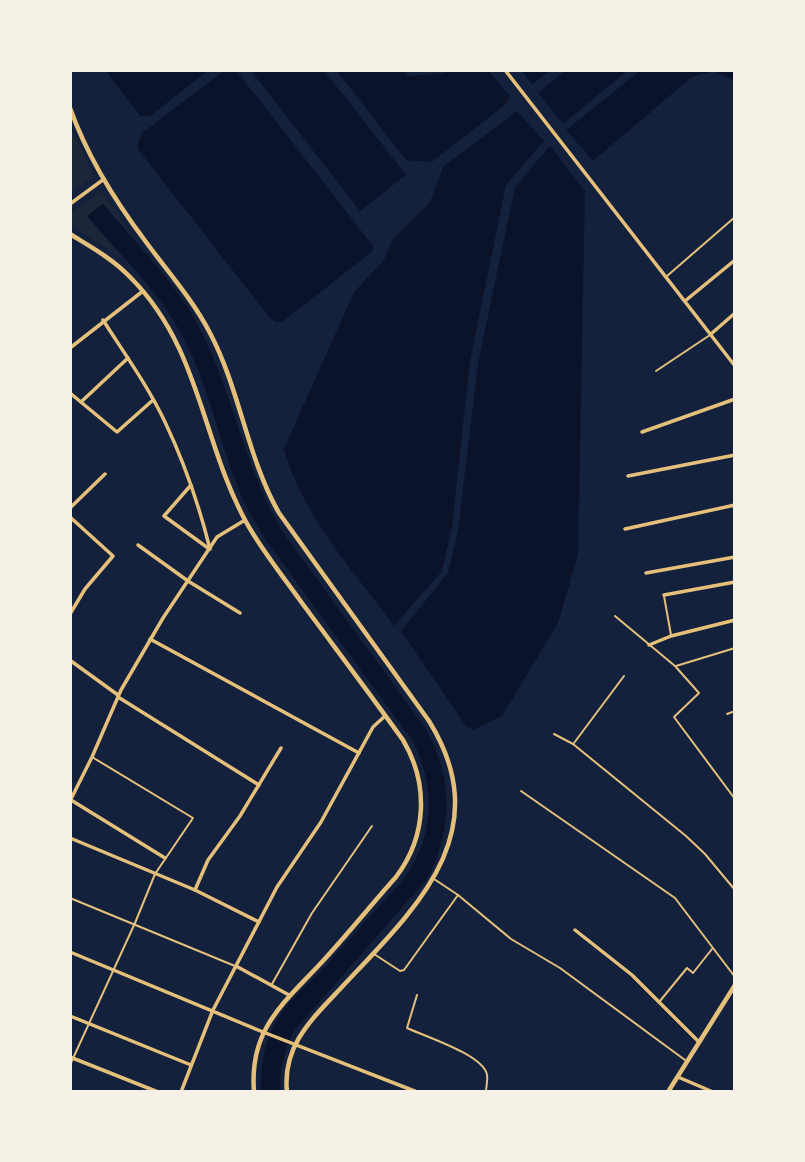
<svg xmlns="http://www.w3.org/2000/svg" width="805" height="1162" font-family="'DejaVu Sans',sans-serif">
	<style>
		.green { fill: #1d2539 }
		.water { fill: #0b132b }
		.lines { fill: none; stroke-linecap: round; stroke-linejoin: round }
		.service { stroke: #e5c07b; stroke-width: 2 }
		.minor { stroke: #e5c07b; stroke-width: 3.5 }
		.tertiary { stroke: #e5c07b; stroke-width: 4.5 }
	</style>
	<rect width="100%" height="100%" fill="#14213d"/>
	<!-- green -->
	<g class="green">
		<path d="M70 127 93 174 91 178 70 194Z"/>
		<path d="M102 191 135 240 103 204 88 216 125 261 70 224V213Z"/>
	</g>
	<!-- water -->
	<g class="water">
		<path d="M105 70H209L150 116H140Z"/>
		<path d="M225 70H236L373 246 372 252 283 321 276 322 270 318 137 148 141 134Z"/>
		<path d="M255 70H324L406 175 360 211 252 72Z"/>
		<path d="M336 70H404L409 76 445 73 449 70H488L510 96 506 104 432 162 406 160Z"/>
		<path d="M521 70H550L532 85Z"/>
		<path d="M566 70H628L563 124 538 93Z"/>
		<path d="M641 70H735V81L714 71 692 77 593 161 566 130Z"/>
		<path d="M517 111 544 141 506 185 470 361 452 527 442 571 394 626C354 571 302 516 284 449L354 292 384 260 392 240 430 202 443 167Z"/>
		<path d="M550 146 585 191 578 555 558 623 502 716 473 730 466 726 401 631 448 573 458 531 478 363 515 187Z"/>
		<path d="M103 204C134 241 177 284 199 327 233 392 244 467 282 531L426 729C453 778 453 828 428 878L294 1031C284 1051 279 1069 281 1092H261C260 1067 264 1042 277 1020 288 1000 308 985 323 969 340 950 356 931 373 913 386 898 401 884 411 868 435 828 434 781 412 740L270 546C259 529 249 513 241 495 220 445 210 391 186 343 163 295 121 256 87 216Z"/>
	</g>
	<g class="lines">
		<!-- service -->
		<g class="service">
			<path d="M667 276 735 217"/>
			<path d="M656 371 710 335"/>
			<path d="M664 596 671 635"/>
			<path d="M615 616 675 666 699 693 674 717 735 799"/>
			<path d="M676 666 735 648"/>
			<path d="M727 714 735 711"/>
			<path d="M554 734 573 744 686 836 705 854 735 890"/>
			<path d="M574 743 624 676"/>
			<path d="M521 791 675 898 735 977"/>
			<path d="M434 879 458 895 511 939 560 968 685 1060"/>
			<path d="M70 898 235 966"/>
			<path d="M374 954 400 971 404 970 458 895"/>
			<path d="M272 984 312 913 372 826"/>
			<path d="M417 995 407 1028C424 1036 484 1055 487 1075 488 1080 486 1087 486 1092"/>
			<path d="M660 1001 687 968 693 973 712 949"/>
			<path d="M70 1065 135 923 155 874 193 818 92 757"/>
		</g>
		<!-- minor -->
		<g class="minor">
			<path d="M505 70 735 366"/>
			<path d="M70 204 104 179"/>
			<path d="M685 301 735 260"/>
			<path d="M103 320C124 353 148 386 165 422 184 462 199 505 210 549"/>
			<path d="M711 334 735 313"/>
			<path d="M70 348 143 291"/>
			<path d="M70 393 117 432 153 400"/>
			<path d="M81 402 128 358"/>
			<path d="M642 432 735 399"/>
			<path d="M628 476 735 455"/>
			<path d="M191 485 164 516 208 548"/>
			<path d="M70 508 105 474"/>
			<path d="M70 517 113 556 85 589 70 614"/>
			<path d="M625 529 735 505"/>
			<path d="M138 545 188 581 240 613"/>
			<path d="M646 573 735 557"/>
			<path d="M664 595 735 582"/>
			<path d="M150 639 359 753"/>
			<path d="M649 645 671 636 735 620"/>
			<path d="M71 661 118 695"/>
			<path d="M118 697 259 785"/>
			<path d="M71 800 165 858"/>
			<path d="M70 801 92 757 121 690 163 618 217 537 245 520"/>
			<path d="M70 838 195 890 259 922"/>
			<path d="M195 890 208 860 240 816 281 748"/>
			<path d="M575 930 632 975 699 1042"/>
			<path d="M70 952 263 1032 417 1092"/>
			<path d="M236 966 289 995"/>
			<path d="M70 1016 191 1065"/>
			<path d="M70 1057 158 1092"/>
			<path d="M678 1077 713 1092"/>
			<path d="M181 1092 213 1010 277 887 321 822 373 727 385 716"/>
		</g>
		<!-- tertiary -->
		<g class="tertiary">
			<path d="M70 108C87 156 115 201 146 242 168 272 193 300 210 333 240 390 247 457 279 513L429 721C499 834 414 910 341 988 312 1019 282 1046 287 1092"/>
			<path d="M70 234C91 247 113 259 130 277 200 347 201 438 245 520 261 550 283 576 302 603 336 649 370 694 403 740 429 784 427 836 396 877 371 905 347 935 321 963 283 1004 249 1029 254 1092"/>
			<path d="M668 1092 735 985"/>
		</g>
	</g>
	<!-- border -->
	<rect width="805" height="1162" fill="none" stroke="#f6f1e7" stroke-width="144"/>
</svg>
